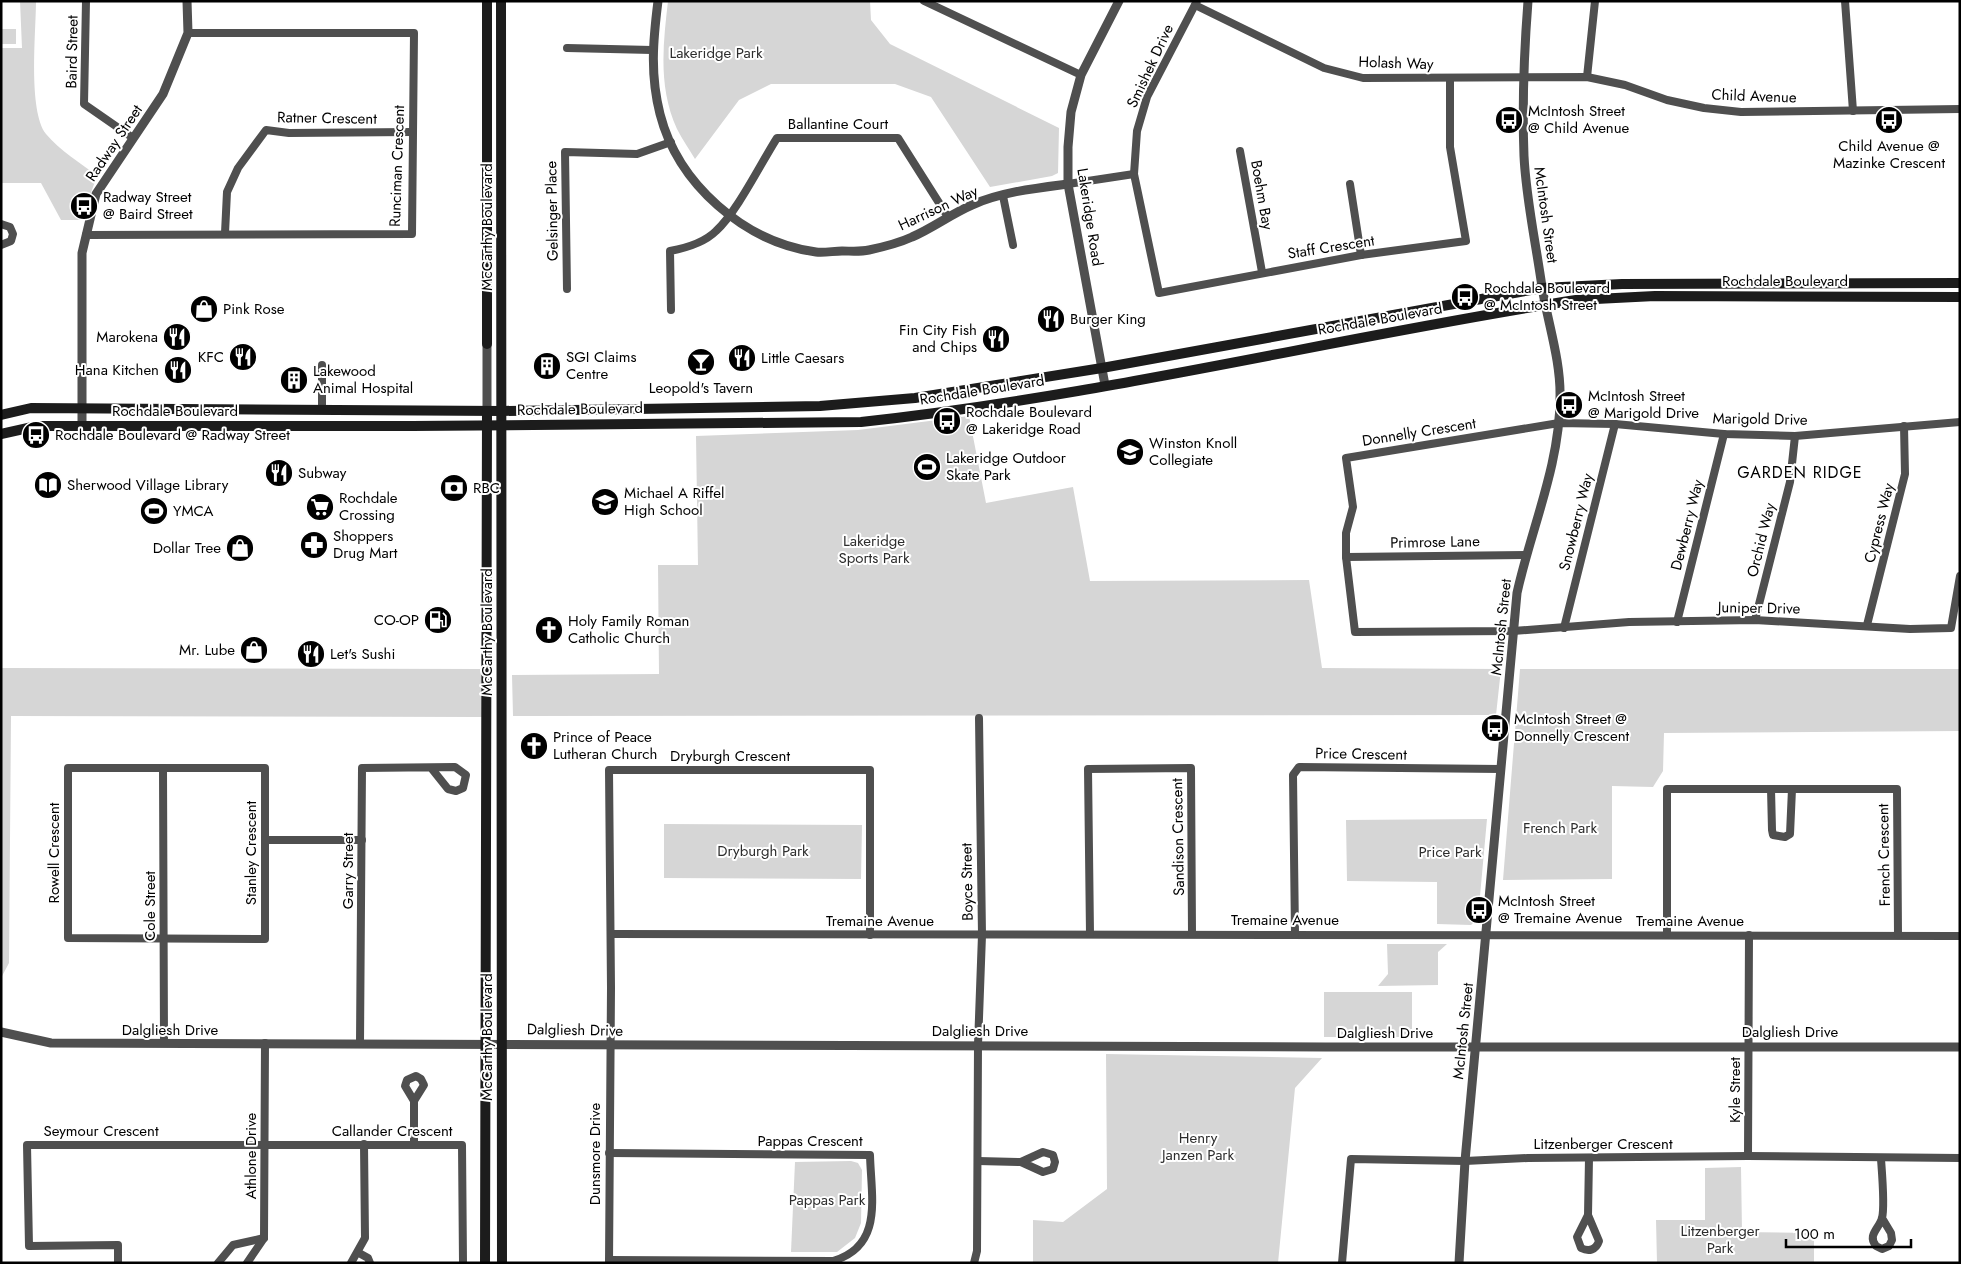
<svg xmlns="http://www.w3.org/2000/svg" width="1961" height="1264" font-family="Jost,sans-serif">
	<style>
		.green { fill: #d6d6d6 }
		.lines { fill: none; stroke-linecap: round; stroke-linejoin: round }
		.minor { stroke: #4f4f4f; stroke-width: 8 }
		.tertiary { stroke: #4f4f4f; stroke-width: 9 }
		.secondary { stroke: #1c1c1c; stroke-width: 10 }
		.labels { text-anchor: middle; stroke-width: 4; stroke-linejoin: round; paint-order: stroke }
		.street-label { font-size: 15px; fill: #000; stroke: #fff }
		.park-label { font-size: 15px; fill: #2d2d2d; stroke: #fff }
		.poi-label { font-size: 15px; fill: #000; stroke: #fff; text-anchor: start }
		.neighbourhood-label { font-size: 16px; letter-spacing: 1px; fill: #000; stroke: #fff }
	</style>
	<rect width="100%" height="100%" fill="#fff"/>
	<!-- green -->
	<g class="green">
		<path d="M20 1H36C36 33 28 110 46 134 59 150 81 163 97 176L81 220H61L41 183H1V48H22Z"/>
		<path d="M668 1H870L871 20 890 44 1059 128 1058 173 1052 176 990 187 931 97 895 84H771L739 100 695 159C689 149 682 139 677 129 658 87 663 45 668 1Z"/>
		<rect x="1" y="29" width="15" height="15"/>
		<path d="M969 416 986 503 1073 487 1090 581 1309 580 1322 668 1501 669 1496 715 513 716 512 675 659 674 658 565H698L696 436 858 430Z"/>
		<path d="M1 668 481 669 482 717 11 716 9 963 1 978Z"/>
		<path d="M1520 669H1960V731L1664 733 1663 771 1653 787 1612 786V879L1503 880Z"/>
		<path d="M1487 819 1478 918 1471 925 1437 924V882L1347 881 1346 820Z"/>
		<path d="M664 824 862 825 861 879 664 878Z"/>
		<path d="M1387 944H1447L1438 952V985L1378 986 1388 974Z"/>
		<rect x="1324" y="992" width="88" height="45"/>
		<path d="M1106 1054 1322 1058 1295 1088 1278 1263H1033V1220L1063 1222 1107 1189Z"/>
		<path d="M851 1161 858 1163 862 1170 861 1223 855 1238 837 1252H791L795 1162Z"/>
		<path d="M1741 1167 1742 1232 1814 1233V1263H1657L1656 1220H1705V1168Z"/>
	</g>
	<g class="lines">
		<!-- minor -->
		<g class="minor">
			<path d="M86 1 84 104 133 138"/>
			<path d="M924 1 1081 75"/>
			<path d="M1197 1 1147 97 1137 131 1134 174 1159 293 1361 255 1466 241 1450 147V79"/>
			<path d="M1845 1 1853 111"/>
			<path d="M1195 5 1324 68 1363 78 1587 77 1625 85 1667 100 1704 108 1741 112 1960 109"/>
			<path d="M567 48 652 50"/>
			<path d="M1587 77 1595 1"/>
			<path d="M1240 151 1262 272"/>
			<path d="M1068 184 1134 174"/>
			<path d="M1350 184 1361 255"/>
			<path d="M1003 196 1013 245"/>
			<path d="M1 224 10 227 13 234 11 241 1 245"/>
			<path d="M225 233 227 192 238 168 266 130 289 133 412 132"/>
			<path d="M86 235 412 234 414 33H188"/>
			<path d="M567 289 565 152 637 154 671 142"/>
			<path d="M671 310 670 251C686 248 704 243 716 231 737 212 761 163 777 138H898L948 217"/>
			<path d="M322 365V410"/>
			<path d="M1960 422 1795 436 1724 434 1615 424 1559 423 1346 458 1353 507 1346 533V557L1355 632 1513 631 1629 622 1755 620 1910 629 1951 628 1960 576"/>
			<path d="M1346 557 1525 555"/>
			<path d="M1755 620 1790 482 1795 436"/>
			<path d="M1677 622 1724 434"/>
			<path d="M1867 625 1905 474 1904 426"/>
			<path d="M1564 628 1615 424"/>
			<path d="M68 768H265V939L68 938Z"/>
			<path d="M163 768 164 1043"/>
			<path d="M1771 789 1772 830 1773 835 1785 837 1790 834 1792 789"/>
			<path d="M265 840H362"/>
			<path d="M611 934 1960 936"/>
			<path d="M1090 934 1088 769 1191 768 1192 934"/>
			<path d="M1295 934 1293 775 1299 767 1501 769"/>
			<path d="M1667 934V789H1897L1898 935"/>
			<path d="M360 1043 362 768 455 767 466 775 463 788 456 791 448 789 432 769"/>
			<path d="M414 1101 424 1085 421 1079 416 1076 407 1080 405 1086 414 1101V1144"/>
			<path d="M1748 1156 1749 935"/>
			<path d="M1881 1159C1882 1173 1885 1207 1882 1218 1879 1229 1867 1235 1876 1246L1882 1249 1889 1246 1892 1240 1891 1233 1882 1218"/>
			<path d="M978 1161 1021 1162 1043 1172 1053 1169 1055 1162 1053 1155 1043 1152 1021 1162"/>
			<path d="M1588 1215 1599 1241C1596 1250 1589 1252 1581 1248L1577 1237 1588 1215 1589 1158"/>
			<path d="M359 1253 368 1258 370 1263"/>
			<path d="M609 1260 833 1261C884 1246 871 1197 870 1155L609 1153"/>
			<path d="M118 1263V1245L29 1246 27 1145H462L463 1263"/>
			<path d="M218 1263 233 1245 264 1238"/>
			<path d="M247 1263 264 1238 265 1043"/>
			<path d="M351 1263 365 1238 364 1144"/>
			<path d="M609 1263 611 988 609 770H870V935"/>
			<path d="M974 1263 977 1251 978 1045 982 935 979 718"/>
			<path d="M1342 1263 1351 1159 1465 1161 1528 1158 1748 1156 1960 1158"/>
		</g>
		<!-- tertiary -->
		<g class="tertiary">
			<path d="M658 1C653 41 650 74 660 114 678 184 744 242 816 252 824 253 834 251 842 251 851 251 860 252 869 250 883 247 899 243 912 237 933 228 951 214 972 205 1001 192 1037 188 1068 184"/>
			<path d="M1105 385 1068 184V147L1071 112 1081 75 1119 1"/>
			<path d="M487 411V344"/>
			<path d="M82 426V253L96 194 163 94 188 33 187 1"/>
			<path d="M1 1032 51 1043 1326 1047H1960"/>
			<path d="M1459 1263 1465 1161 1517 593C1531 529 1560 465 1560 398 1561 361 1548 324 1542 287 1536 244 1526 199 1524 156 1522 104 1524 53 1528 1"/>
		</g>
		<!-- secondary -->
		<g class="secondary">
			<path d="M501 1 502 1263"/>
			<path d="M487 344V1"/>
			<path d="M1 415 31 408 502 411 820 406 915 398 1102 368 1542 288 1622 284 1960 283"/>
			<path d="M1 434 37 426H412L861 422C1102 396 1338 337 1576 300L1655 296 1960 297"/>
			<path d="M485 1263 487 411"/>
		</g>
	</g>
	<!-- icons -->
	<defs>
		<symbol id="bus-disc" viewBox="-11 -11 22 22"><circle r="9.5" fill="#000" stroke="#fff"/><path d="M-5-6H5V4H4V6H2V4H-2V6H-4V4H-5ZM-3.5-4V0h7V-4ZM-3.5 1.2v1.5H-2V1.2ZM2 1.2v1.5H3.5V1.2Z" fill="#fff"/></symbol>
		<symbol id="shop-disc" viewBox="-11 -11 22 22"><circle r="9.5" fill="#000" stroke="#fff"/><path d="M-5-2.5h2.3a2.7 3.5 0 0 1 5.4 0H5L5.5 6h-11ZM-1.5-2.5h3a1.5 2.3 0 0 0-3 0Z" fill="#fff"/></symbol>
		<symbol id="restaurant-disc" viewBox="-11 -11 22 22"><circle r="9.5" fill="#000" stroke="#fff"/><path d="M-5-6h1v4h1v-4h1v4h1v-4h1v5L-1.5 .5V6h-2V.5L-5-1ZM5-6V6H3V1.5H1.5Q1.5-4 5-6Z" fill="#fff"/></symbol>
		<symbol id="bar-disc" viewBox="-11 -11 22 22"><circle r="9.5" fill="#000" stroke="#fff"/><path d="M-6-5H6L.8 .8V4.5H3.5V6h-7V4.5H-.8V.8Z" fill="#fff"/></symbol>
		<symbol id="building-disc" viewBox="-11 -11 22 22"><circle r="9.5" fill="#000" stroke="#fff"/><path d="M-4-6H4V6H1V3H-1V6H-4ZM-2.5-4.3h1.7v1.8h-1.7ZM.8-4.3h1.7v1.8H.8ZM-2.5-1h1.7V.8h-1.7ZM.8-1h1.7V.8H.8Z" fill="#fff"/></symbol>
		<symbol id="school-disc" viewBox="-11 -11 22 22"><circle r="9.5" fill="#000" stroke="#fff"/><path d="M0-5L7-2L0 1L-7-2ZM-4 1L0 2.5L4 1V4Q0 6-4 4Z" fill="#fff"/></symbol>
		<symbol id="stadium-disc" viewBox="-11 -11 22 22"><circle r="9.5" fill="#000" stroke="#fff"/><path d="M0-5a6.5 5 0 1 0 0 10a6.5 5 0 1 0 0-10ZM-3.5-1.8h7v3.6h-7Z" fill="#fff"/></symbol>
		<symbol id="library-disc" viewBox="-11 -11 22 22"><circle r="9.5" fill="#000" stroke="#fff"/><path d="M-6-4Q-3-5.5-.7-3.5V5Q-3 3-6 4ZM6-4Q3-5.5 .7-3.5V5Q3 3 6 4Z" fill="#fff"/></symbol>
		<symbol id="bank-disc" viewBox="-11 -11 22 22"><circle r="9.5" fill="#000" stroke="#fff"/><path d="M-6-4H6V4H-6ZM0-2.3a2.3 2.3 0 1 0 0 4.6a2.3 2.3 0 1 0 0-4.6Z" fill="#fff"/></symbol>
		<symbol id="supermarket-disc" viewBox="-11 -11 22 22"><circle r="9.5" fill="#000" stroke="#fff"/><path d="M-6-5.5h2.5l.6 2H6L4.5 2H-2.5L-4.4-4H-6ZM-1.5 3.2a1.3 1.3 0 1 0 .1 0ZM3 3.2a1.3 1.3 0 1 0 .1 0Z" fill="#fff"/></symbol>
		<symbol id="pharmacy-disc" viewBox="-11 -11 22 22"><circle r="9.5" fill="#000" stroke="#fff"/><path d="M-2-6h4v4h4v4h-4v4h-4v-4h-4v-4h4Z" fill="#fff"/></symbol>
		<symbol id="fuel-disc" viewBox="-11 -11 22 22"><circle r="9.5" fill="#000" stroke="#fff"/><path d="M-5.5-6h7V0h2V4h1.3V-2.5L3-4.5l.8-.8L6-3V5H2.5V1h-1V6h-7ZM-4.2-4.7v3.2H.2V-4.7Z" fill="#fff"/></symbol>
		<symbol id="church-disc" viewBox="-11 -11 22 22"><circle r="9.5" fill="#000" stroke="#fff"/><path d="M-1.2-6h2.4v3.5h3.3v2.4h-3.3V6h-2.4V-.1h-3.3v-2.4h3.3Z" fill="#fff"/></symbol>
	</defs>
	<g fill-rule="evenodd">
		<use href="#bus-disc" x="1493" y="104" width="32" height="32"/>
		<use href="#bus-disc" x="1873" y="104" width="32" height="32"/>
		<use href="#bus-disc" x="68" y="190" width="32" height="32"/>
		<use href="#bus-disc" x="1449" y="281" width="32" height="32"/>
		<use href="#shop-disc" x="188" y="293" width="32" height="32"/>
		<use href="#restaurant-disc" x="1035" y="303" width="32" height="32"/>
		<use href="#restaurant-disc" x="161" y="321" width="32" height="32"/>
		<use href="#restaurant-disc" x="980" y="323" width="32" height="32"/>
		<use href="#restaurant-disc" x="227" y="341" width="32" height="32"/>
		<use href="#restaurant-disc" x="726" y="342" width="32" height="32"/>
		<use href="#bar-disc" x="685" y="346" width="32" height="32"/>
		<use href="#building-disc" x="531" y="350" width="32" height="32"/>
		<use href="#restaurant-disc" x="162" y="354" width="32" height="32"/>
		<use href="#building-disc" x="278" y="364" width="32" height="32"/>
		<use href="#bus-disc" x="1553" y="389" width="32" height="32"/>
		<use href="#bus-disc" x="931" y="405" width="32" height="32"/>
		<use href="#bus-disc" x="20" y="419" width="32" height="32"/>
		<use href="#school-disc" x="1114" y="436" width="32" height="32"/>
		<use href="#stadium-disc" x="911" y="451" width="32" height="32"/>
		<use href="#restaurant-disc" x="263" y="457" width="32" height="32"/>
		<use href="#library-disc" x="32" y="469" width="32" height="32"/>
		<use href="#bank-disc" x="438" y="472" width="32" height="32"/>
		<use href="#school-disc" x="589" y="486" width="32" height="32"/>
		<use href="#supermarket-disc" x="304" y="491" width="32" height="32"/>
		<use href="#stadium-disc" x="138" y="495" width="32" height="32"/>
		<use href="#pharmacy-disc" x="298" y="529" width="32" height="32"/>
		<use href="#shop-disc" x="224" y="532" width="32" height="32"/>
		<use href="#fuel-disc" x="422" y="604" width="32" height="32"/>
		<use href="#church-disc" x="533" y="614" width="32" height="32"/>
		<use href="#shop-disc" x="238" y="634" width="32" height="32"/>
		<use href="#restaurant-disc" x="295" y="638" width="32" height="32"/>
		<use href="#bus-disc" x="1479" y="712" width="32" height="32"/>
		<use href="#church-disc" x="518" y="730" width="32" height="32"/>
		<use href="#bus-disc" x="1463" y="894" width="32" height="32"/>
	</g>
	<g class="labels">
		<!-- street labels -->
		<g class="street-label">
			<text transform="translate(72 52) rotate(-89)" y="5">Baird Street</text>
			<text transform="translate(1396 63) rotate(2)" y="5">Holash Way</text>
			<text transform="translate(1150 66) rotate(-65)" y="5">Smishek Drive</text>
			<text transform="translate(1754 96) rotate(2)" y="5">Child Avenue</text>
			<text transform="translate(327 118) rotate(1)" y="5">Ratner Crescent</text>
			<text x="838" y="129">Ballantine Court</text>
			<text transform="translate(114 143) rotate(-56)" y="5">Radway Street</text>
			<text transform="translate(397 166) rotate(-88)" y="5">Runciman Crescent</text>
			<text transform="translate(1262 195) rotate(80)" y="5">Boehm Bay</text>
			<text transform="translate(938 208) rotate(-25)" y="5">Harrison Way</text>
			<text transform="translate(552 211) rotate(-91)" y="5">Gelsinger Place</text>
			<text transform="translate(1546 215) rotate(82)" y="5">McIntosh Street</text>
			<text transform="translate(1090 217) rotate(81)" y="5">Lakeridge Road</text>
			<text transform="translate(487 227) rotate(-90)" y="5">McCarthy Boulevard</text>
			<text transform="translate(1331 247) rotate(-9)" y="5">Staff Crescent</text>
			<text x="1785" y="286">Rochdale Boulevard</text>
			<text transform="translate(1380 319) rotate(-10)" y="5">Rochdale Boulevard</text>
			<text transform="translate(982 390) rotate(-9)" y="5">Rochdale Boulevard</text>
			<text transform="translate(580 409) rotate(-1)" y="5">Rochdale Boulevard</text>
			<text x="175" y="416">Rochdale Boulevard</text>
			<text transform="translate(1760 419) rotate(1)" y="5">Marigold Drive</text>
			<text transform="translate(1419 432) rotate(-9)" y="5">Donnelly Crescent</text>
			<text transform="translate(1576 522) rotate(-76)" y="5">Snowberry Way</text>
			<text transform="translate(1879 523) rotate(-76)" y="5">Cypress Way</text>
			<text transform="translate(1687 525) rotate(-76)" y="5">Dewberry Way</text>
			<text transform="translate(1761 540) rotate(-76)" y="5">Orchid Way</text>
			<text transform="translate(1435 542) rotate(-1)" y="5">Primrose Lane</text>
			<text transform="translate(1759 608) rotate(1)" y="5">Juniper Drive</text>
			<text transform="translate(1501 627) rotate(-84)" y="5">McIntosh Street</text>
			<text transform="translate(487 632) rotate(-90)" y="5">McCarthy Boulevard</text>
			<text transform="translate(1361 754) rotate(1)" y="5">Price Crescent</text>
			<text x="730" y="761">Dryburgh Crescent</text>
			<text transform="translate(1178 837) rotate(-91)" y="5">Sandison Crescent</text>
			<text transform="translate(54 853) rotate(-90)" y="5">Rowell Crescent</text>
			<text transform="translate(251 853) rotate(-90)" y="5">Stanley Crescent</text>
			<text transform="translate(1884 855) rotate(-91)" y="5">French Crescent</text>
			<text transform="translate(348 871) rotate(-90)" y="5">Garry Street</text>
			<text transform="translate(967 882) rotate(-91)" y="5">Boyce Street</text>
			<text transform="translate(150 906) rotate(-90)" y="5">Cole Street</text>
			<text x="1285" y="925">Tremaine Avenue</text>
			<text x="880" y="926">Tremaine Avenue</text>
			<text x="1690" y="926">Tremaine Avenue</text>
			<text x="170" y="1035">Dalgliesh Drive</text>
			<text transform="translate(575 1030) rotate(1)" y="5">Dalgliesh Drive</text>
			<text x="980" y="1036">Dalgliesh Drive</text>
			<text transform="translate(1463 1031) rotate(-84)" y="5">McIntosh Street</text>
			<text x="1790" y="1037">Dalgliesh Drive</text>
			<text x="1385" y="1038">Dalgliesh Drive</text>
			<text transform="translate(487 1037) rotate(-90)" y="5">McCarthy Boulevard</text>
			<text transform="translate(1735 1090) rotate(-90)" y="5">Kyle Street</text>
			<text x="101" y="1136">Seymour Crescent</text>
			<text x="392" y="1136">Callander Crescent</text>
			<text x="810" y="1146">Pappas Crescent</text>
			<text x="1603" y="1149">Litzenberger Crescent</text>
			<text transform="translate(595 1154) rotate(-90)" y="5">Dunsmore Drive</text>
			<text transform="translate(251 1156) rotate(-90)" y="5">Athlone Drive</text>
		</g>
		<!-- park labels -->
		<g class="park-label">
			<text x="716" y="58">Lakeridge Park</text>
			<text x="874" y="546">Lakeridge<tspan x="874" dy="17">Sports Park</tspan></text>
			<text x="1560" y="833">French Park</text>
			<text x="763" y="856">Dryburgh Park</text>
			<text x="1450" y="857">Price Park</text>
			<text x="1198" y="1143">Henry<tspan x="1198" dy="17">Janzen Park</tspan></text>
			<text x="827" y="1205">Pappas Park</text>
			<text x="1720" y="1236">Litzenberger<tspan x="1720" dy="17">Park</tspan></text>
		</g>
		<!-- poi labels -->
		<g class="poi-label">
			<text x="1528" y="116">McIntosh Street<tspan x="1528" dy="17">@ Child Avenue</tspan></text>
			<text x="1889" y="151" text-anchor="middle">Child Avenue @<tspan x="1889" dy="17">Mazinke Crescent</tspan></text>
			<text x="103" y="202">Radway Street<tspan x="103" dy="17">@ Baird Street</tspan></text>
			<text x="1484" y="293">Rochdale Boulevard<tspan x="1484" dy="17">@ McIntosh Street</tspan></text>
			<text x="223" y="314">Pink Rose</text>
			<text x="1070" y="324">Burger King</text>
			<text x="977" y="335" text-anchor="end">Fin City Fish<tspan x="977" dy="17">and Chips</tspan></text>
			<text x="158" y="342" text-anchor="end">Marokena</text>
			<text x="224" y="362" text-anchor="end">KFC</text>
			<text x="566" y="362">SGI Claims<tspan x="566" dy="17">Centre</tspan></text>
			<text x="761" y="363">Little Caesars</text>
			<text x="159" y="375" text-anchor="end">Hana Kitchen</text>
			<text x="313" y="376">Lakewood<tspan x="313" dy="17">Animal Hospital</tspan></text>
			<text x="701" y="393" text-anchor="middle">Leopold's Tavern</text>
			<text x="1588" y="401">McIntosh Street<tspan x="1588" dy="17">@ Marigold Drive</tspan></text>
			<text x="966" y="417">Rochdale Boulevard<tspan x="966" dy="17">@ Lakeridge Road</tspan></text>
			<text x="55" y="440">Rochdale Boulevard @ Radway Street</text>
			<text x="1149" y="448">Winston Knoll<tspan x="1149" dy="17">Collegiate</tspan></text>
			<text x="946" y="463">Lakeridge Outdoor<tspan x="946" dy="17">Skate Park</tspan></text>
			<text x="298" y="478">Subway</text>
			<text x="67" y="490">Sherwood Village Library</text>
			<text x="473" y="493">RBC</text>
			<text x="624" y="498">Michael A Riffel<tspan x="624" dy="17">High School</tspan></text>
			<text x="339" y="503">Rochdale<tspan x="339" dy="17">Crossing</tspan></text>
			<text x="173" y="516">YMCA</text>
			<text x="333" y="541">Shoppers<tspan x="333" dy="17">Drug Mart</tspan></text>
			<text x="221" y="553" text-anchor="end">Dollar Tree</text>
			<text x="419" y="625" text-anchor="end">CO-OP</text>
			<text x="568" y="626">Holy Family Roman<tspan x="568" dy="17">Catholic Church</tspan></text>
			<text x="235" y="655" text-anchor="end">Mr. Lube</text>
			<text x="330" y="659">Let's Sushi</text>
			<text x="1514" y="724">McIntosh Street @<tspan x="1514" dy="17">Donnelly Crescent</tspan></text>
			<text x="553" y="742">Prince of Peace<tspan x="553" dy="17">Lutheran Church</tspan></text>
			<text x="1498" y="906">McIntosh Street<tspan x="1498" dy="17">@ Tremaine Avenue</tspan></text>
		</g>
		<!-- neighbourhood labels -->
		<g class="neighbourhood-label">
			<text x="1800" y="478">GARDEN RIDGE</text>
		</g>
	</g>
	<!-- border -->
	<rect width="1961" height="1264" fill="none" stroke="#000000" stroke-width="5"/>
	<!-- scale -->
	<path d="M1786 1239v8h125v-8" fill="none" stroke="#000000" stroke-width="2.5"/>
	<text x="1794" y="1239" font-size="15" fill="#000000" stroke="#ffffff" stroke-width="4" paint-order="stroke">100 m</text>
</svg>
